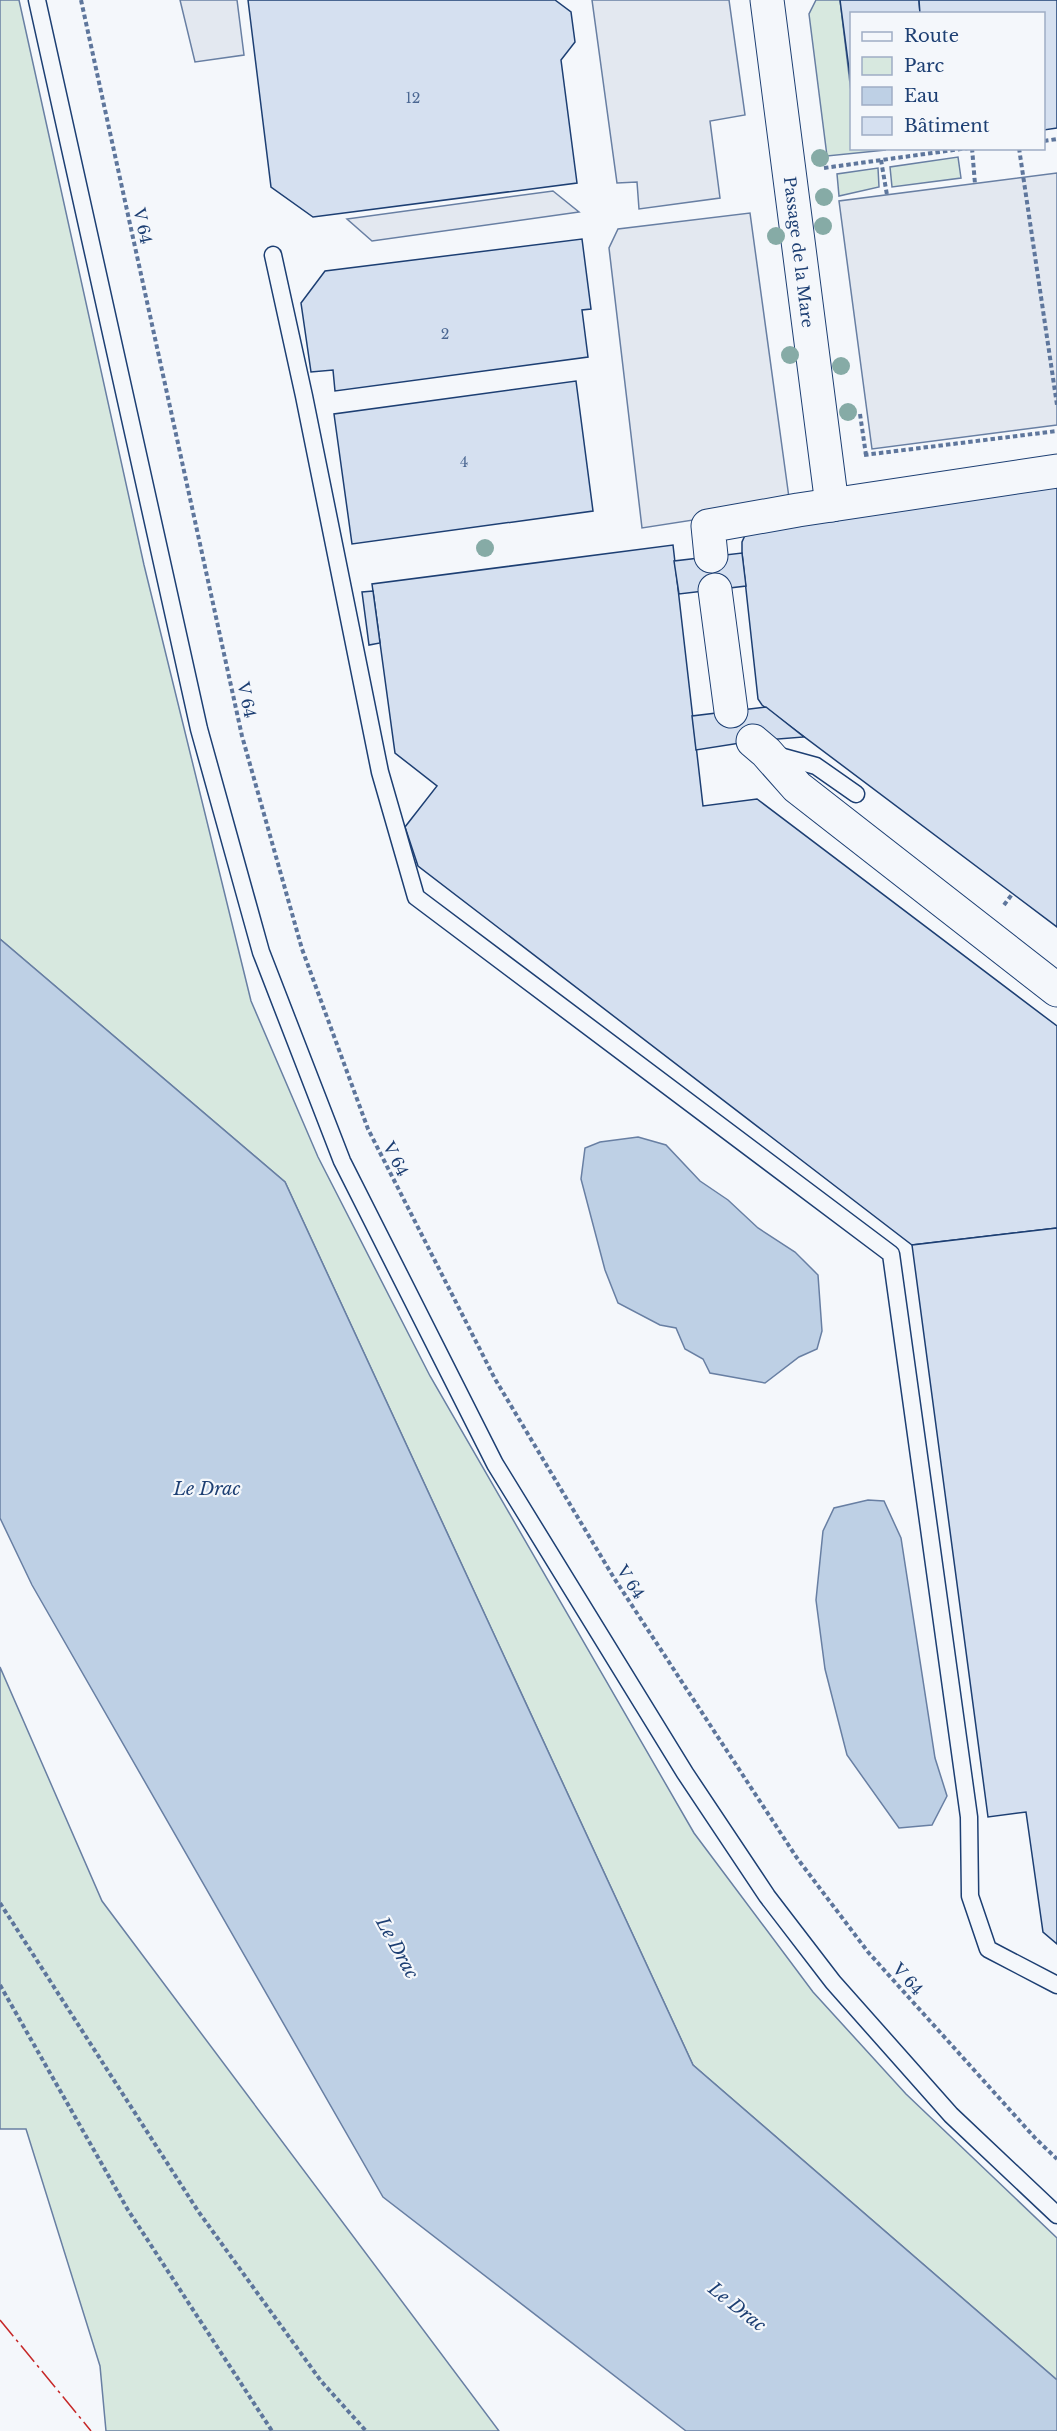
<svg xmlns="http://www.w3.org/2000/svg" width="1057" height="2431" font-family="'Libre Baskerville',serif">
	<style>
		.green { fill: #d7e8df; stroke: #687fa3; stroke-width: 1.5 }
		.parking { fill: #e3e8f0; stroke: #687fa3; stroke-width: 1.5 }
		.water { fill: #bed0e5; stroke: #687fa3; stroke-width: 1.5 }
		.building { fill: #d5e0f0; stroke: #1d3f73; stroke-width: 1.5 }
		.lines { fill: none; stroke-linecap: round; stroke-linejoin: round }
		.lane-casing { stroke: #1d3f73; stroke-width: 19 }
		.street-casing { stroke: #1d3f73; stroke-width: 35 }
		.path { stroke: #5e769c; stroke-width: 4; stroke-dasharray: 4.5 3; stroke-linecap: butt }
		.lane { stroke: #f4f7fb; stroke-width: 16 }
		.street { stroke: #f4f7fb; stroke-width: 33 }
		.power { stroke: #c62828; stroke-width: 1.5; stroke-dasharray: 21 4.5 3 4.5; stroke-linecap: butt }
		.tree { fill: #86aba6 }
		.labels { text-anchor: middle; stroke-width: 4.5; stroke-linejoin: round; paint-order: stroke }
		.number-label { font-size: 14px; fill: #4b6792 }
		.street-label { font-size: 16px; fill: #1d3f73; stroke: #f4f7fb }
		.water-label { font-size: 18px; font-style: italic; fill: #1d3f73; stroke: #f4f7fb }
	</style>
	<rect width="100%" height="100%" fill="#f4f7fb"/>
	<!-- green -->
	<g class="green">
		<path d="M0 0H19L144 565 251 1001 318 1157 430 1376 694 1833 813 1992 906 2094 1057 2238V2380L693 2065 285 1182 0 939Z"/>
		<path d="M816 0H840L851 92 852 148 886 150 827 156 809 14Z"/>
		<path d="M958 157 961 178 892 187 890 167Z"/>
		<path d="M878 168 879 187 839 196 837 174Z"/>
		<path d="M0 1667 102 1901 499 2431H106L100 2366 26 2129H0Z"/>
	</g>
	<!-- parking -->
	<g class="parking">
		<path d="M180 0H237L244 55 195 62Z"/>
		<path d="M592 0H729L745 115 710 121 720 198 639 209 637 182 617 183Z"/>
		<path d="M1057 173V425L872 449 839 201Z"/>
		<path d="M553 191 579 212 372 241 347 219Z"/>
		<path d="M750 213 790 505 642 528 609 248 618 229Z"/>
	</g>
	<!-- water -->
	<g class="water">
		<path d="M0 939 285 1182 693 2065 1057 2380V2431H686L383 2197 32 1585 0 1518Z"/>
		<path d="M638 1137 666 1145 700 1181 728 1200 758 1228 795 1252 818 1275 822 1331 817 1349 799 1357 765 1383 710 1373 703 1359 685 1349 676 1328 660 1325 618 1303 605 1270 581 1179 585 1148 600 1142Z"/>
		<path d="M868 1500 884 1501 901 1538 935 1758 947 1796 932 1825 899 1828 847 1755 825 1669 816 1600 823 1531 834 1508Z"/>
	</g>
	<!-- building -->
	<g class="building">
		<path d="M248 0H555L571 12 575 42 561 60 577 183 313 217 271 187Z"/>
		<path d="M840 0H919L920 14H852V92Z"/>
		<path d="M919 0H1057V128L1044 130V14H920Z"/>
		<path d="M582 239 591 309 582 310 588 357 335 391 333 370 311 372 301 303 325 271Z"/>
		<path d="M576 381 593 511 352 544 334 414Z"/>
		<path d="M1057 485V927L762 705 758 699 742 553V542L747 531Z"/>
		<path d="M673 545 703 806 757 799 1057 1026V1228L912 1245 418 866 405 827 437 786 395 753 372 584Z"/>
		<path d="M742 553 746 586 679 594 674 561Z"/>
		<path d="M373 591 380 643 369 645 362 592Z"/>
		<path d="M766 707 804 737 753 741 696 750 692 716Z"/>
		<path d="M1057 1228V1944L1043 1932 1026 1812 988 1817 912 1245Z"/>
	</g>
	<g class="lines">
		<defs>
			<g id="lane">
				<path d="M37 0 199 729 261 952 342 1161 495 1464 685 1773 767 1896 833 1982 951 2115 1057 2215"/>
				<path d="M273 255 304 396 380 772 416 897 891 1254 969 1817 970 1896 988 1949 1057 1985"/>
				<path d="M776 755 816 766 856 794"/>
			</g>
			<g id="street">
				<path d="M767 0 832 505"/>
				<path d="M711 556 708 526 798 510 1057 471"/>
				<path d="M715 590 731 711"/>
				<path d="M753 741 766 752 797 787 1057 990"/>
			</g>
		</defs>
		<!-- lane casing -->
		<use href="#lane" class="lane-casing"/>
		<!-- street casing -->
		<use href="#street" class="street-casing"/>
		<!-- path -->
		<g class="path">
			<path d="M81 0 242 736 302 949 368 1129 495 1379 614 1578 797 1858 868 1952 1036 2139 1057 2159"/>
			<path d="M1044 141 1057 139"/>
			<path d="M972 148 975 184"/>
			<path d="M1019 148 1057 405"/>
			<path d="M881 160 887 195"/>
			<path d="M824 168 968 148"/>
			<path d="M860 414 866 455"/>
			<path d="M864 455 1057 431"/>
			<path d="M1004 905 1013 893"/>
			<path d="M0 1903 198 2211 321 2381 366 2431"/>
			<path d="M0 1985 128 2210 272 2431"/>
		</g>
		<!-- lane -->
		<use href="#lane" class="lane"/>
		<!-- street -->
		<use href="#street" class="street"/>
		<!-- power -->
		<path class="power" d="M0 2320 91 2431"/>
	</g>
	<!-- trees -->
	<g class="tree">
		<circle cx="820" cy="158" r="9"/>
		<circle cx="824" cy="197" r="9"/>
		<circle cx="823" cy="226" r="9"/>
		<circle cx="776" cy="236" r="9"/>
		<circle cx="790" cy="355" r="9"/>
		<circle cx="841" cy="366" r="9"/>
		<circle cx="848" cy="412" r="9"/>
		<circle cx="485" cy="548" r="9"/>
	</g>
	<g class="labels">
		<!-- number labels -->
		<g class="number-label">
			<text x="413" y="103">12</text>
			<text x="445" y="339">2</text>
			<text x="464" y="467">4</text>
		</g>
		<!-- street labels -->
		<g class="street-label">
			<text transform="translate(143 226) rotate(78)" y="6">V 64</text>
			<text transform="translate(799 252) rotate(83)" y="6">Passage de la Mare</text>
			<text transform="translate(247 700) rotate(78)" y="6">V 64</text>
			<text transform="translate(396 1159) rotate(63)" y="6">V 64</text>
			<text transform="translate(631 1582) rotate(57)" y="6">V 64</text>
			<text transform="translate(908 1979) rotate(48)" y="6">V 64</text>
		</g>
		<!-- water labels -->
		<g class="water-label">
			<text x="207" y="1495">Le Drac</text>
			<text transform="translate(397 1948) rotate(61)" y="6">Le Drac</text>
			<text transform="translate(737 2307) rotate(38)" y="6">Le Drac</text>
		</g>
	</g>
	<!-- legend -->
	<rect x="850" y="12" width="195" height="138" fill="#f4f7fb" stroke="#9eadc5" stroke-width="1.5"/>
	<rect x="862" y="32" width="30" height="9" fill="#f4f7fb" stroke="#9eadc5" stroke-width="1.5"/>
	<text x="904" y="42" font-size="18" fill="#1d3f73">Route</text>
	<rect x="862" y="57" width="30" height="18" fill="#d7e8df" stroke="#9eadc5" stroke-width="1.5"/>
	<text x="904" y="72" font-size="18" fill="#1d3f73">Parc</text>
	<rect x="862" y="87" width="30" height="18" fill="#bed0e5" stroke="#9eadc5" stroke-width="1.5"/>
	<text x="904" y="102" font-size="18" fill="#1d3f73">Eau</text>
	<rect x="862" y="117" width="30" height="18" fill="#d5e0f0" stroke="#9eadc5" stroke-width="1.5"/>
	<text x="904" y="132" font-size="18" fill="#1d3f73">Bâtiment</text>
</svg>
